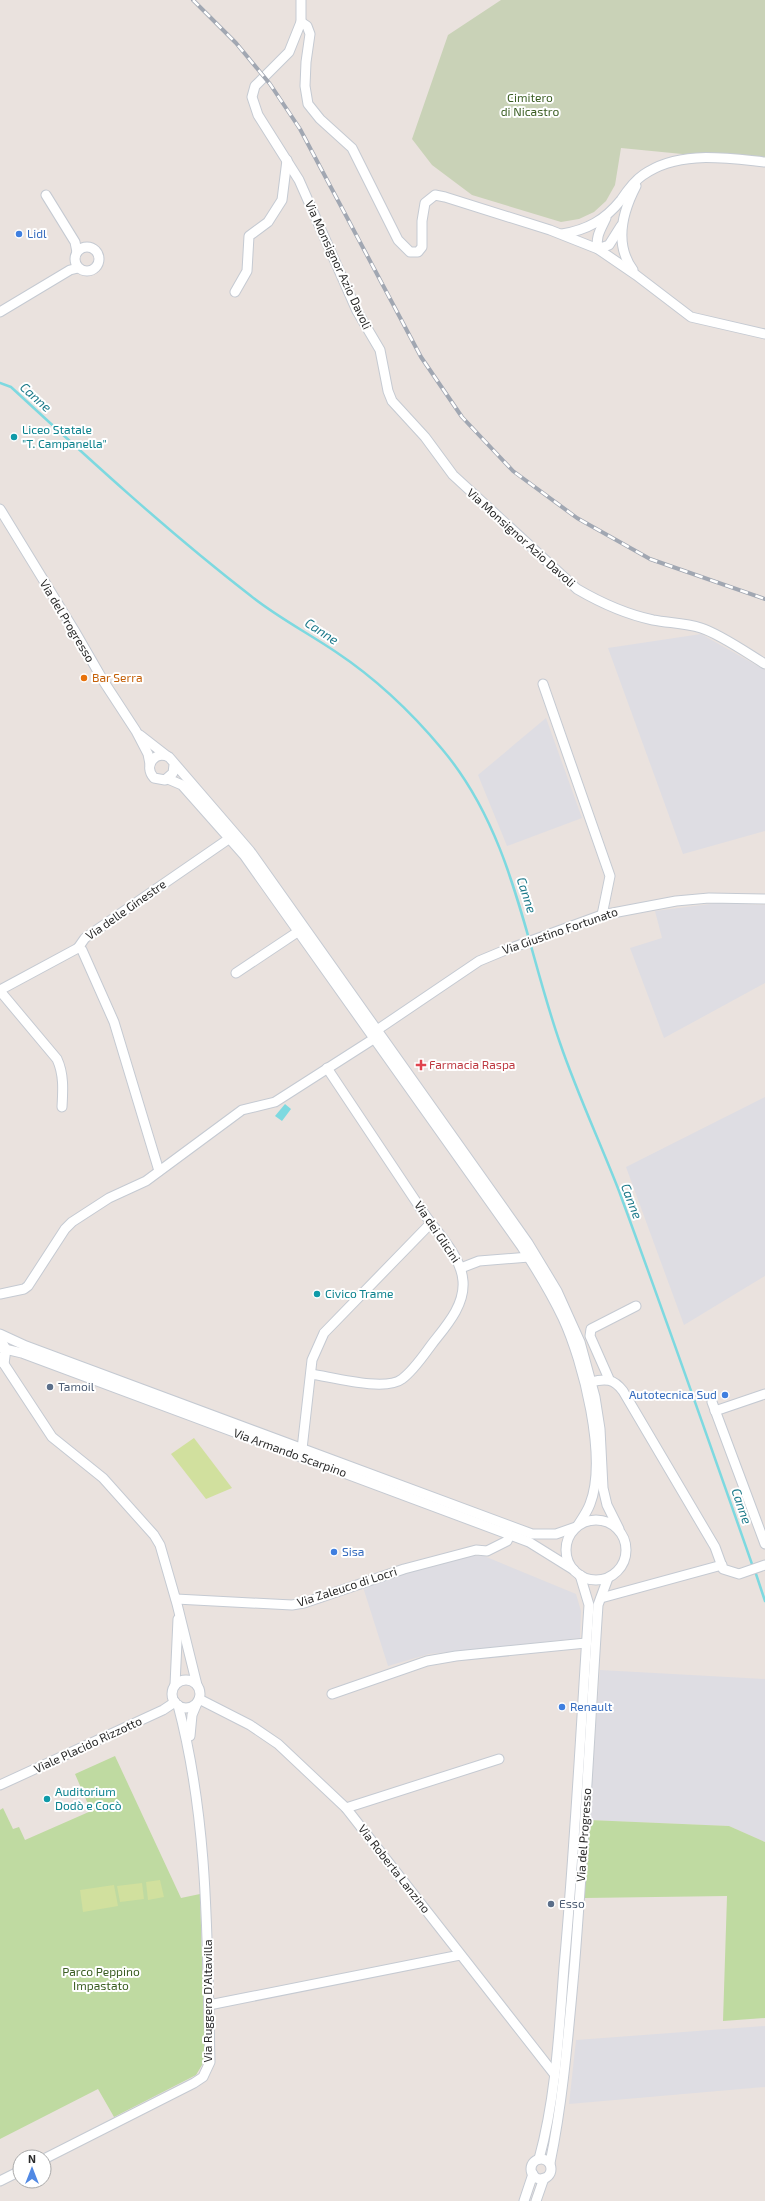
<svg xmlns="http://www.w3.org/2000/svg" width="765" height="2201" font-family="'Exo 2',sans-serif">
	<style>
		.industrial { fill: #dedde3 }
		.green { fill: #bfdaa1 }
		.cemetery { fill: #c9d2b7 }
		.pitch { fill: #d1e09e }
		.water { fill: #7dd9e0 }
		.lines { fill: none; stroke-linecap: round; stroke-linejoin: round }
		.stream { stroke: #7dd9e0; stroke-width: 2.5 }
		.minor-casing { stroke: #c5cad2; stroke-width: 11 }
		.minor { stroke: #fff; stroke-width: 9 }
		.rail-casing { stroke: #a1a7b2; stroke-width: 4 }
		.rail { stroke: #fff; stroke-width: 2.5; stroke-dasharray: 8; stroke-linecap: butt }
		.shop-dot { fill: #3f7fe0; stroke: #fff; stroke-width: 1.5 }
		.culture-dot { fill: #0f9aa8; stroke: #fff; stroke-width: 1.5 }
		.food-dot { fill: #e8710a; stroke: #fff; stroke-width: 1.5 }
		.health-dot { fill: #e0444e; stroke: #fff; stroke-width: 1.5 }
		.service-dot { fill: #5c6f8a; stroke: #fff; stroke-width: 1.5 }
		.labels { text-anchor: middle; stroke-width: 4; stroke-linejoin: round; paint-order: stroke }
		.park-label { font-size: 12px; fill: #3b5e23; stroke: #fff }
		.shop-label { font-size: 12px; fill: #366cbe; stroke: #fff; text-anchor: start }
		.street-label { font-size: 12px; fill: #2a2a2a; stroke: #fff }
		.culture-label { font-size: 12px; fill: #0d838f; stroke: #fff; text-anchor: start }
		.food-label { font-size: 12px; fill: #c56008; stroke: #fff; text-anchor: start }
		.health-label { font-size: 12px; fill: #be3a42; stroke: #fff; text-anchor: start }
		.service-label { font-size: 12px; fill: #4e5e75; stroke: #fff; text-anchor: start }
		.water-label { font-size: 13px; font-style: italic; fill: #1d7a8a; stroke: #fff }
	</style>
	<rect width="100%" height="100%" fill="#eae2de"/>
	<!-- industrial -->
	<g class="industrial">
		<path d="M701 634 765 670V831L683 854 608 648Z"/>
		<path d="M546 718 582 818 507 846 478 775Z"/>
		<path d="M718 903 765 905V983L664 1038 630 948 662 938 655 911Z"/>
		<path d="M765 1097V1276L684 1325 626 1167Z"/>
		<path d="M463 1556H484L576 1594 581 1611 580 1638 429 1654 388 1666 363 1587Z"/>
		<path d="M600 1670 765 1679V1842L729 1826 589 1820Z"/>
		<path d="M765 2026V2087L569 2104 576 2040Z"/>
	</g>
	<!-- green -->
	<g class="green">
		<path d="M115 1756 181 1898 200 1894 205 2060 196 2075 114 2117 98 2089 0 2139V1810L3 1808 13 1829 19 1827 25 1840 91 1811 75 1774Z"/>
		<path d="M589 1820 729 1826 765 1842V2018L723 2021 727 1896 584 1898Z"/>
	</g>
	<!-- cemetery -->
	<path class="cemetery" d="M501 0H765V162L621 148 615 185 606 201 594 212 579 219 561 222 472 195 432 165 412 139 448 35Z"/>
	<!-- pitch -->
	<g class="pitch">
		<path d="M194 1438 232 1488 206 1499 171 1454Z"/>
		<path d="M160 1880 164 1897 148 1900 146 1882Z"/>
		<path d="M142 1883 144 1899 120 1902 117 1886Z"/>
		<path d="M114 1885 118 1906 83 1912 80 1890Z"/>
	</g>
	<!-- water -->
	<path class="water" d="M285 1104 291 1109 282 1121 275 1116Z"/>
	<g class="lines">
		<!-- stream -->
		<g class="stream">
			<path d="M0 383 11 387C89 459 167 531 251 596 277 617 308 633 336 652 375 678 412 713 442 749 513 833 525 943 560 1043 577 1093 600 1142 619 1191 665 1316 709 1441 753 1567"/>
			<path d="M755 1571 765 1601"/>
		</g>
		<defs>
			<g id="minor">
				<path d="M301 0V22L289 52 255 86 252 97 258 115 299 180 357 311 380 350 388 391 392 401 425 437 453 475 577 589C601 603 625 614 653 620 669 623 685 623 701 628 720 634 747 653 765 664"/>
				<path d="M301 22 307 26 310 34 306 62 305 86 308 104 320 119 352 148 398 240 410 252H418L422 247V221L425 203 435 195 445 197 550 230 598 249 636 275 691 317 765 334"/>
				<path d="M46 195 75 242 77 252"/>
				<path d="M606 218C601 229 595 237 598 249L609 245 621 226"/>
				<path d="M562 234C587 230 605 220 621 200 627 191 634 181 643 175 678 150 725 158 765 162"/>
				<circle cx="87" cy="259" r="12"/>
				<path d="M633 270C614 244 622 213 636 186"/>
				<path d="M235 292 247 271 249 236 268 222 282 200 287 160"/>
				<path d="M0 312 70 270 78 268"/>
				<path d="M0 509 74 630 104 682 136 731 148 754 150 764"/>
				<path d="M543 684 610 876 602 915"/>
				<path d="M140 735 167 756"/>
				<path d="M174 765 173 773 165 780 154 778C143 766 155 750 169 757L250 851 528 1243 557 1291 580 1342 595 1397 600 1429 603 1488 607 1505 619 1529"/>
				<path d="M168 779 182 785 244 855 522 1247C537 1270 551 1293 563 1318 583 1361 608 1458 590 1504 587 1512 582 1519 578 1525"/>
				<path d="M78 948 82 950 114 1022 159 1171"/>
				<path d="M236 973 299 931"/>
				<path d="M0 990 78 948 85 938 230 838"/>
				<path d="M0 991 57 1059C64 1074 63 1090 62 1107"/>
				<path d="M377 1030 479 961 503 951 602 915 676 901 709 898 765 899"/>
				<path d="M461 1268 479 1261 529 1257"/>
				<path d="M0 1294 24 1289 28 1286 65 1229 72 1222 109 1198 146 1181 242 1110 275 1102 375 1038"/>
				<path d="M0 1334 26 1346 532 1534H556L576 1527"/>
				<path d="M0 1339 6 1349 4 1364 0 1357"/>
				<path d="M0 1348 22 1353 529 1542 574 1570"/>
				<path d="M4 1364 52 1437 103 1478 154 1535 160 1545 177 1604 197 1685"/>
				<path d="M311 1374C332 1377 385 1392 402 1379 414 1370 423 1356 432 1344 445 1327 465 1306 463 1281 461 1255 437 1233 423 1212 391 1164 359 1116 327 1068"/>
				<path d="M609 1379 590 1336 591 1329 636 1306"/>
				<path d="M591 1382C606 1378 614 1379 623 1391L715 1547 723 1569 739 1574 765 1565"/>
				<path d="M712 1402 765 1544"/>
				<path d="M715 1411 765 1394"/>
				<path d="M302 1449 312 1360 324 1333 431 1223"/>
				<circle cx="596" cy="1550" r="30"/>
				<path d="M601 1598 722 1565"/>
				<path d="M176 1599 292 1605 304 1603 404 1569 476 1550 487 1551 507 1541 510 1535"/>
				<circle cx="186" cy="1694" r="14"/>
				<path d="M175 1685 178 1619"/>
				<path d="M332 1694 427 1661 456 1656 586 1643"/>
				<path d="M199 1699 250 1725 278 1744 346 1808 555 2075"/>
				<path d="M190 1736 192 1715 197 1703"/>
				<path d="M0 1785 163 1710 175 1702"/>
				<path d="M346 1808 499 1759"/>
				<path d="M209 2005 460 1955"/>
				<path d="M44 2159 194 2083 203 2077 210 2062C207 1942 209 1822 178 1705"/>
				<path d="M539 2159C556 2097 559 2032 564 1967 575 1847 581 1726 589 1605L580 1575"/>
				<circle cx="541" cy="2169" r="10"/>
				<path d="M550 2163C563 2100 568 2036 574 1971 584 1849 590 1727 598 1605L608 1578"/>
				<path d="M0 2181 20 2171"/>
				<path d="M524 2201 533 2174"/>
				<path d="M536 2201 544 2178"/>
			</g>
		</defs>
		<!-- minor casing -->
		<use href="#minor" class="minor-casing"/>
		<!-- minor -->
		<use href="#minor" class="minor"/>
		<defs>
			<path id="rail" d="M193 0 236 43 270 84 300 129 421 357 462 417 513 471 577 518 650 559 765 599"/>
		</defs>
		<!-- rail casing -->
		<use href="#rail" class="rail-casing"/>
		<!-- rail -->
		<use href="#rail" class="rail"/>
	</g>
	<!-- markers -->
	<g class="shop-dot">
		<circle cx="19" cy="234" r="4"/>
		<circle cx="725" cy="1395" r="4"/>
		<circle cx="334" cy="1552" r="4"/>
		<circle cx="562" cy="1707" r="4"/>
	</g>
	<g class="culture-dot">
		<circle cx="14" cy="437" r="4"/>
		<circle cx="317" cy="1294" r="4"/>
		<circle cx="47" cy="1799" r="4"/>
	</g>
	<circle class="food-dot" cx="84" cy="678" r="4"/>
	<path class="health-dot" d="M419 1059h4v4h4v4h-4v4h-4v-4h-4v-4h4z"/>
	<g class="service-dot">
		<circle cx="50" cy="1387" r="4"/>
		<circle cx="551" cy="1904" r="4"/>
	</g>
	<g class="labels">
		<!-- park labels -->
		<g class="park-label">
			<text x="530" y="102">Cimitero<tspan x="530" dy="14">di Nicastro</tspan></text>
			<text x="101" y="1976">Parco Peppino<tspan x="101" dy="14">Impastato</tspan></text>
		</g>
		<!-- shop labels -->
		<g class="shop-label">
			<text x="27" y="238">Lidl</text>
			<text x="717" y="1399" text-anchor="end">Autotecnica Sud</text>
			<text x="342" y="1556">Sisa</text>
			<text x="570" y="1711">Renault</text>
		</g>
		<!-- street labels -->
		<g class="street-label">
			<text transform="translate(338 265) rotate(65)" y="4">Via Monsignor Azio Davoli</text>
			<text transform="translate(521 538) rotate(42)" y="4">Via Monsignor Azio Davoli</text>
			<text transform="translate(67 621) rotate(59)" y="4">Via del Progresso</text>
			<text transform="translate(126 910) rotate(-35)" y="4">Via delle Ginestre</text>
			<text transform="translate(560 931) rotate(-19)" y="4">Via Giustino Fortunato</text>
			<text transform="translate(437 1232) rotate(56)" y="4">Via dei Glicini</text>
			<text transform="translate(290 1453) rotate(20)" y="4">Via Armando Scarpino</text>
			<text transform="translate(347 1587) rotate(-18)" y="4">Via Zaleuco di Locri</text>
			<text transform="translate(88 1745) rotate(-25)" y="4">Viale Placido Rizzotto</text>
			<text transform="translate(584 1835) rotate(-86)" y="4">Via del Progresso</text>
			<text transform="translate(394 1869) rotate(52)" y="4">Via Roberta Lanzino</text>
			<text transform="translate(208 2001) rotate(-90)" y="4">Via Ruggero D'Altavilla</text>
		</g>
		<!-- culture labels -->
		<g class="culture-label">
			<text x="22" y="434">Liceo Statale<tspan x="22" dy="14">"T. Campanella"</tspan></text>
			<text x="325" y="1298">Civico Trame</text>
			<text x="55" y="1796">Auditorium<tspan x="55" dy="14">Dodò e Cocò</tspan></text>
		</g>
		<!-- food labels -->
		<g class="food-label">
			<text x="92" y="682">Bar Serra</text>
		</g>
		<!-- health labels -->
		<g class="health-label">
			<text x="429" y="1069">Farmacia Raspa</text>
		</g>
		<!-- service labels -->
		<g class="service-label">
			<text x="58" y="1391">Tamoil</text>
			<text x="559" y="1908">Esso</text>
		</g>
		<!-- water labels -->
		<g class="water-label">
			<text transform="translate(36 397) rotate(42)" y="5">Canne</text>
			<text transform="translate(322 631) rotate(33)" y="5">Canne</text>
			<text transform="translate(527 895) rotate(72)" y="5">Canne</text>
			<text transform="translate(632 1201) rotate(69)" y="5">Canne</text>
			<text transform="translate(742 1506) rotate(71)" y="5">Canne</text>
		</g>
	</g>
	<!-- north arrow -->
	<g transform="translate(32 2169)"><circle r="19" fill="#ffffff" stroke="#aaaaaa"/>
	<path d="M0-3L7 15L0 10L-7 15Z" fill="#5189e4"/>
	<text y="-6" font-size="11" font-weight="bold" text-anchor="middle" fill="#2a2a2a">N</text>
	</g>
</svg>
